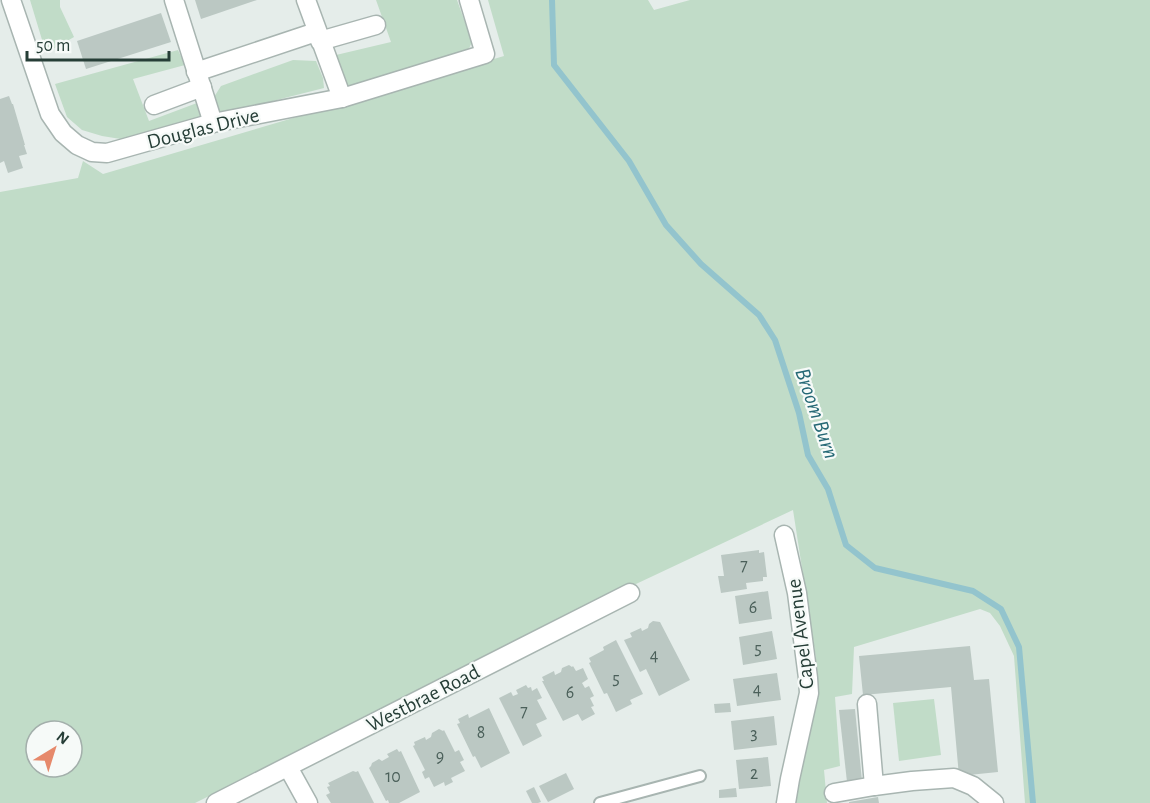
<svg xmlns="http://www.w3.org/2000/svg" width="1150" height="803" font-family="'Alegreya Sans',sans-serif">
	<style>
		.green { fill: #c1dcc8; fill-rule: evenodd }
		.lines { fill: none; stroke-linecap: round; stroke-linejoin: round }
		.stream { stroke: #93c4cd; stroke-width: 6 }
		.building { fill: #bbc8c3 }
		.lane-casing { stroke: #a8b5b1; stroke-width: 14 }
		.street-casing { stroke: #a8b5b1; stroke-width: 21 }
		.lane { stroke: #fff; stroke-width: 10 }
		.street { stroke: #fff; stroke-width: 18 }
		.labels { text-anchor: middle; stroke-width: 4.5; stroke-linejoin: round; paint-order: stroke }
		.number-label { font-size: 18px; fill: #4b605a }
		.street-label { font-size: 21px; fill: #263e37; stroke: #f6faf8 }
		.water-label { font-size: 22px; font-style: italic; fill: #256875; stroke: #f6faf8 }
	</style>
	<rect width="100%" height="100%" fill="#e5edea"/>
	<!-- green -->
	<g class="green">
		<path d="M30 0H60V7L74 37 46 53Z"/>
		<path d="M376 0H457L472 42 466 55 349 87 342 78 336 55 391 42Z"/>
		<path d="M488 0H648L654 10 690 0H1150V803H1025L1014 656 1000 626 990 613 980 609 854 647 852 694 835 697 840 766 824 770 827 803H791L814 710 816 658 793 510 619 592 195 803H0V192L78 178 83 161 103 174 504 56ZM36 731H72V767H36Z"/>
		<path d="M178 50 185 65 133 79 149 121 197 103 205 115 201 119 127 140 102 136 82 130 67 117 55 84Z"/>
		<path d="M293 60 316 61 323 78 324 88 225 113 219 111 214 97 221 86Z"/>
		<path d="M934 699 941 755 899 761 893 703Z"/>
	</g>
	<g class="lines">
		<!-- stream -->
		<path class="stream" d="M552 0 554 65 629 161 666 225 701 264 759 315 775 340 799 413 808 455 828 489 846 545 875 568 973 591 1001 609 1019 647 1033 803"/>
	</g>
	<!-- building -->
	<g class="building">
		<path d="M195 0H257L201 19Z"/>
		<path d="M161 13 171 42 86 69 77 41Z"/>
		<path d="M9 96 12 104H13L25 145H24L27 154 19 156 23 168 8 173 4 161 0 163V99Z"/>
		<path d="M759 550V553L764 552 767 577H763V581L746 583 747 589 721 593 718 576H724L721 555Z"/>
		<path d="M768 591 772 619 739 624 735 596Z"/>
		<path d="M653 621 660 622 690 680 659 696 646 669 640 672 624 640 632 637 630 633 641 628 642 631 648 628 649 624Z"/>
		<path d="M772 631 777 659 743 665 739 637Z"/>
		<path d="M616 640 643 694 630 700 632 704 616 712 607 693 604 694 589 663 591 662 589 658 604 650 603 647Z"/>
		<path d="M970 646 974 680 989 679 998 772 959 776 951 687 863 695 859 656Z"/>
		<path d="M569 665 572 667 573 666 576 671 583 668 588 679 582 683 585 688 589 686 594 696 590 698 594 706 591 707 595 714 582 721 578 714 563 721 542 681H544L542 677 554 671 555 675 561 672 562 668Z"/>
		<path d="M777 673 781 700 737 706 733 679Z"/>
		<path d="M526 685 528 688 531 687 532 691 537 688 542 698 537 700 547 719 536 724 542 736 523 746 499 698 511 692 513 696 518 694 516 690Z"/>
		<path d="M730 703 731 712 715 713 714 704Z"/>
		<path d="M489 708 510 753 481 768 475 756 473 757 457 724 460 723 458 719 468 714 469 718Z"/>
		<path d="M855 709 862 781 847 782 839 710Z"/>
		<path d="M774 716 777 745 734 750 731 721Z"/>
		<path d="M439 729 443 731 444 730 455 752 459 750 464 760 460 762 465 771 451 778 453 782 445 786 444 782 434 787 429 777 425 779 422 772 425 770 413 746 415 745 414 742 425 737 426 740 431 737 432 733Z"/>
		<path d="M397 749 399 752 401 751 420 792 399 803H389L388 800 386 801 369 768 371 766 372 763 379 759 382 761 389 757 387 754Z"/>
		<path d="M768 757 771 786 739 789 736 760Z"/>
		<path d="M353 771 356 772 358 771 374 803H331L326 795 330 793 327 787 330 786 328 783Z"/>
		<path d="M566 773 574 789 548 802 539 786Z"/>
		<path d="M534 787 541 802 538 803H532L526 791Z"/>
		<path d="M736 788 737 797 719 798V790Z"/>
		<path d="M878 797 879 803H849V802Z"/>
	</g>
	<g class="lines">
		<defs>
			<path id="lane" d="M600 803 700 776"/>
			<g id="street">
				<path d="M11 0 50 114 63 133 77 145 92 152 107 153 213 123 342 98 485 54 469 0"/>
				<path d="M174 0 213 123"/>
				<path d="M306 0 342 98"/>
				<path d="M320 41 376 25"/>
				<path d="M196 72 316 32"/>
				<path d="M154 105 202 87"/>
				<path d="M784 535 797 593 808 678 809 693 790 779 786 803"/>
				<path d="M867 704 874 786 912 781 954 778 973 786 994 803"/>
				<path d="M288 767 308 803"/>
				<path d="M834 793 874 786"/>
				<path d="M216 803 630 593"/>
			</g>
		</defs>
		<!-- lane casing -->
		<use href="#lane" class="lane-casing"/>
		<!-- street casing -->
		<use href="#street" class="street-casing"/>
		<!-- lane -->
		<use href="#lane" class="lane"/>
		<!-- street -->
		<use href="#street" class="street"/>
	</g>
	<g class="labels">
		<!-- number labels -->
		<g class="number-label">
			<text x="744" y="571">7</text>
			<text x="753" y="613">6</text>
			<text x="758" y="654">5</text>
			<text x="654" y="661">4</text>
			<text x="616" y="684">5</text>
			<text x="757" y="695">4</text>
			<text x="570" y="698">6</text>
			<text x="524" y="717">7</text>
			<text x="481" y="738">8</text>
			<text x="754" y="739">3</text>
			<text x="440" y="762">9</text>
			<text x="754" y="779">2</text>
			<text x="393" y="782">10</text>
		</g>
		<!-- street labels -->
		<g class="street-label">
			<text transform="translate(203 128) rotate(-14)" y="7">Douglas Drive</text>
			<text transform="translate(800 634) rotate(-97)" y="7">Capel Avenue</text>
			<text transform="translate(423 698) rotate(-27)" y="7">Westbrae Road</text>
		</g>
		<!-- water labels -->
		<g class="water-label">
			<text transform="translate(818 413) rotate(71)" y="8">Broom Burn</text>
		</g>
	</g>
	<!-- north arrow -->
	<g transform="translate(54 749) rotate(38)"><circle r="28" fill="#f6faf8" stroke="#a3afab" stroke-width="1.5"/>
	<path d="M0-4.5L10 22L0 15L-10 22Z" fill="#e6896b"/>
	<text y="-9" font-size="16" font-weight="bold" text-anchor="middle" fill="#263e37">N</text>
	</g>
	<!-- scale -->
	<path d="M27 51v9h142v-9" fill="none" stroke="#263e37" stroke-width="3"/>
	<text x="36" y="51" font-size="18" fill="#263e37" stroke="#f6faf8" stroke-width="4.5" paint-order="stroke">50 m</text>
</svg>
